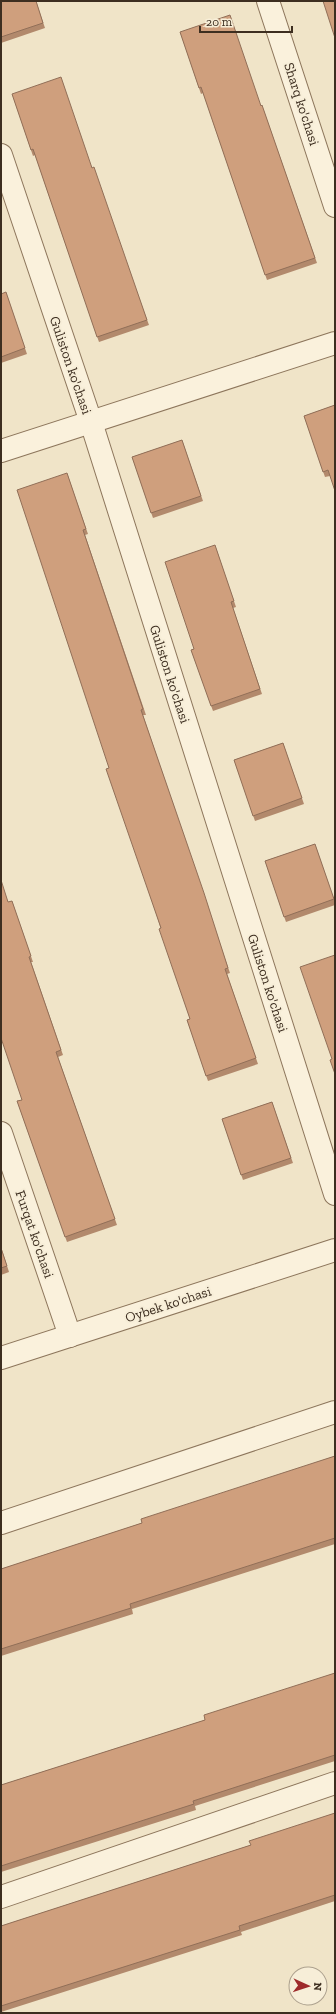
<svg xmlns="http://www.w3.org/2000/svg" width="336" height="2014" font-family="'Zilla Slab',serif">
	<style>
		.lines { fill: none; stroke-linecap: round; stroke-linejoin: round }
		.street-casing { stroke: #8d765c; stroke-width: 24 }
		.street { stroke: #faf1dc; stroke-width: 22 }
		.wall { fill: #b2896c }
		.building { fill: #cf9f7d; stroke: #916f58 }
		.labels { text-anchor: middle; stroke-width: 4; stroke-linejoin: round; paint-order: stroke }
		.street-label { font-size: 14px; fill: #3d2e20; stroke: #f7eed8 }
	</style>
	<rect width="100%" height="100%" fill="#f0e4c8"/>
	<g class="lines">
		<defs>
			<g id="street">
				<path d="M268 1 335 206"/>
				<path d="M1 155 91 422 335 1194"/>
				<path d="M1 451 335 343"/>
				<path d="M1 1133 70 1336"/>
				<path d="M1 1358 335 1250"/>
				<path d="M1 1523 335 1412"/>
				<path d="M1 1897 335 1783"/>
			</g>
		</defs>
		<!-- street casing -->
		<use href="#street" class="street-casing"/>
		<!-- street -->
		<use href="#street" class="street"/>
	</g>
	<!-- wall -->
	<g class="wall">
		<path d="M1 1H36L45 28 1 43Z"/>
		<path d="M180 32 261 106 264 111 317 263 267 280 203 93 201 94Z"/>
		<path d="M12 94 92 168 149 325 99 342 35 155 33 156Z"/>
		<path d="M6 293 27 354 1 363V294Z"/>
		<path d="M335 405 330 476 325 477 304 416Z"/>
		<path d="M182 440 203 501 153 518 132 457Z"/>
		<path d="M67 473 88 534 85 535 146 715H143L230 973 227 974 258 1064 208 1081 187 1020 190 1019 109 768Z"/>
		<path d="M215 545 236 607 233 608 262 694 213 711 191 650 194 649Z"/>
		<path d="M283 743 304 804 255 821 234 760Z"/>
		<path d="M315 844 335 903V905L286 922 265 861Z"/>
		<path d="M12 901 33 962H31L63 1055 58 1057 117 1225 67 1242 17 1101 22 1100 9 902Z"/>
		<path d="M272 1102 293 1163 243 1180 222 1119Z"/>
		<path d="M1 1247 9 1272 1 1275Z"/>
		<path d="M335 1456V1544L132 1609 133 1614 1 1656V1569L142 1523Z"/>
		<path d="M335 1673V1761L195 1806 196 1810 1 1872V1785L205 1720Z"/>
		<path d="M335 1813V1901L241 1932 242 1935 1 2012V1926L251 1845Z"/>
	</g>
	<!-- building -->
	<g class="building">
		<path d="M1 1H36L43 23 1 37Z"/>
		<path d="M323 1H335V38Z"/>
		<path d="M230 15 261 106 262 105 315 258 265 275 201 87 199 88 180 32Z"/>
		<path d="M61 77 92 168 94 167 147 320 97 337 33 149 31 150 12 94Z"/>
		<path d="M6 292 25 348 1 357V294Z"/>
		<path d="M335 405V491L328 470 323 472 304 416Z"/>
		<path d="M182 440 201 496 151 513 132 457Z"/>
		<path d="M67 473 86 529 83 530 143 709 141 710 204 893 228 968 225 969 256 1058 206 1076 187 1020 190 1019 159 929 161 928 106 769 109 768 17 490Z"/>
		<path d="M215 545 234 601 231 602 260 689 211 706 191 650 194 649 165 562Z"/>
		<path d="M283 743 302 798 253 816 234 760Z"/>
		<path d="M315 844 334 899 284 917 265 861Z"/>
		<path d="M1 880 8 902 12 901 31 956 29 957 61 1050 56 1052 115 1219 65 1237 17 1101 22 1100 1 1038Z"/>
		<path d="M335 955V1074L330 1060 332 1059 300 967Z"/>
		<path d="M272 1102 291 1158 241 1175 222 1119Z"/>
		<path d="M1 1248 7 1266 1 1268Z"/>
		<path d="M335 1456V1538L130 1604 131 1608 1 1649V1569L142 1523 141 1519Z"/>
		<path d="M335 1673V1755L193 1801 194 1804 1 1866V1785L205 1720 204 1715Z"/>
		<path d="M335 1813V1895L239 1926 240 1930 1 2006V1926L251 1845 249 1841Z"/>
	</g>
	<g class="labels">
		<!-- street labels -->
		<g class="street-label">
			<text transform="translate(302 104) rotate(72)" y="5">Sharq ko'chasi</text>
			<text transform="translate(71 365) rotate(71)" y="5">Guliston ko'chasi</text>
			<text transform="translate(170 674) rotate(72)" y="5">Guliston ko'chasi</text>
			<text transform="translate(268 983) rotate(72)" y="5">Guliston ko'chasi</text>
			<text transform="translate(35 1234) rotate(71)" y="5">Furqat ko'chasi</text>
			<text transform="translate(168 1304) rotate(-18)" y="5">Oybek ko'chasi</text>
		</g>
	</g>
	<!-- border -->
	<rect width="336" height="2014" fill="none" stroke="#3d2e20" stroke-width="4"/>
	<!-- north arrow -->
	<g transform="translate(308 1986) rotate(93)"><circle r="19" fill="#f7eed8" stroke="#ada18e"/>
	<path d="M0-3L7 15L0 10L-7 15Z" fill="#9e2a2b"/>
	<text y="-6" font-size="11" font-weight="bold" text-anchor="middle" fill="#3d2e20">N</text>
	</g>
	<!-- scale -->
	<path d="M200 26v6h92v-6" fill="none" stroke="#3d2e20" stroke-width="2"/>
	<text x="206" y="26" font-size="12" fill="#3d2e20" stroke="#f7eed8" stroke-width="3" paint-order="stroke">20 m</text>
</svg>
